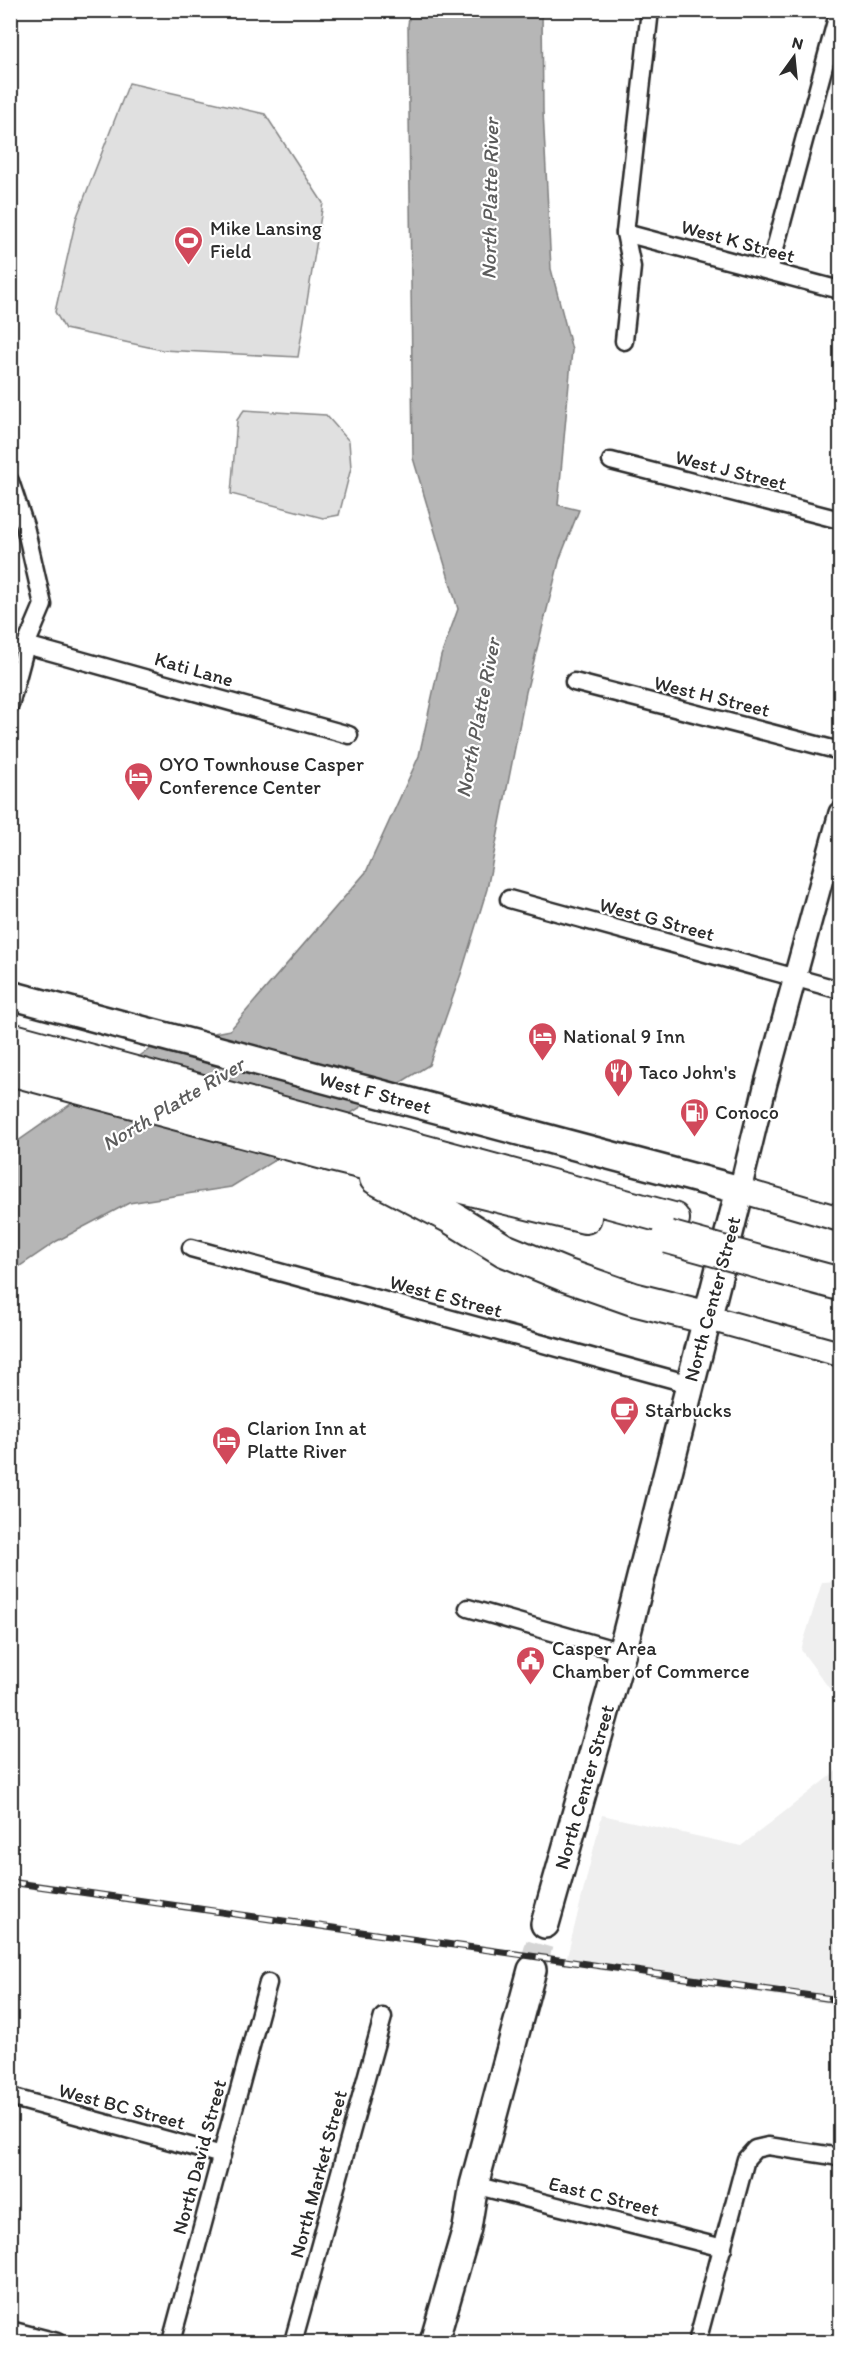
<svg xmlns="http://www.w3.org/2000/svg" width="851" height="2353" font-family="Itim,sans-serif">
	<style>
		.built { fill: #efefef }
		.green { fill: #e0e0e0; stroke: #868686; stroke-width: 1.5 }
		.water { fill: #b6b6b6; stroke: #7e7e7e; stroke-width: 1.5 }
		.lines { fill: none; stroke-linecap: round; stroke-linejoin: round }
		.primary-tunnel { stroke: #d5d5d5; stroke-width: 27; stroke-dasharray: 27 14; stroke-linecap: butt }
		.minor-casing { stroke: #2b2b2b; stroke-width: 21 }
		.tertiary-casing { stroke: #2b2b2b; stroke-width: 26 }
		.secondary-casing { stroke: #2b2b2b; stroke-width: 28 }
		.primary-casing { stroke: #2b2b2b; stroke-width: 32 }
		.motorway-casing { stroke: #2b2b2b; stroke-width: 36 }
		.minor { stroke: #fff; stroke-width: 16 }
		.tertiary { stroke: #fff; stroke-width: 21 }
		.secondary { stroke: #fff; stroke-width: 24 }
		.primary { stroke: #fff; stroke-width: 27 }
		.motorway { stroke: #fff; stroke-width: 32 }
		.rail-casing { stroke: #2b2b2b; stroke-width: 7 }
		.rail { stroke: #fff; stroke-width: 4.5; stroke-dasharray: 14; stroke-linecap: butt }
		.motorway-bridge-casing { stroke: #2b2b2b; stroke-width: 36; stroke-linecap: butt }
		.motorway-bridge { stroke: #fff; stroke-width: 32 }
		.labels { text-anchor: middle; stroke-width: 4.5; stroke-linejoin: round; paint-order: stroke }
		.poi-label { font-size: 20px; fill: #2b2b2b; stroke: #fff; text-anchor: start }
		.street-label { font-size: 20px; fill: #2b2b2b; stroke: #fff }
		.water-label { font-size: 21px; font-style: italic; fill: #5c5c5c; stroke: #fff }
	</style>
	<rect width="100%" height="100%" fill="#fff"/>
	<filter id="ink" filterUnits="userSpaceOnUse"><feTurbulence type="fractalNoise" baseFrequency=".0167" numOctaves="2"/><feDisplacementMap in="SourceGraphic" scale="12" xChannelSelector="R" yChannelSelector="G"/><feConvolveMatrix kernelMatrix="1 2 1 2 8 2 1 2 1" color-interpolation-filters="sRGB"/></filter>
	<g filter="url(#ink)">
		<!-- built -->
		<g class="built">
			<path d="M840 1581V1703L801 1650 822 1582Z"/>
			<path d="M840 1768V2005L565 1965 602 1815 741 1846Z"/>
		</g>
		<!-- green -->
		<g class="green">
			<path d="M129 83 265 114 323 203 298 357 162 350 65 329 55 312 76 219Z"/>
			<path d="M244 410 326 415 349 441 351 468 339 515 323 518 231 494 237 420Z"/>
		</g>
		<!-- water -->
		<path class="water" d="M410 11H542L543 111 551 269 572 350 558 505 579 510 560 558 526 692 487 889 462 971 429 1065 231 1187 129 1203 57 1241 11 1272V1146L157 1044 230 1030 366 872 419 756 441 656 458 609 413 458 408 25Z"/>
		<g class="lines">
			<!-- primary-tunnel -->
			<path class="primary-tunnel" d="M532 1970 545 1924"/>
			<defs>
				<g id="minor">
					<path d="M625 233 840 290"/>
					<path d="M769 271 839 10"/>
					<path d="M624 341 632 267 625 233 650 10"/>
					<path d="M611 461 840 520"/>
					<path d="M10 481 25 526 43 605 26 645 10 705"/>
					<path d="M26 645 349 735"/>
					<path d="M574 682 840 751"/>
					<path d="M509 899 840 990"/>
					<path d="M191 1248 690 1384"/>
					<path d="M468 1608 622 1652"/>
					<path d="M10 2097 222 2155"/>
					<path d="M474 2185 723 2248"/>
					<path d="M10 2330 57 2342"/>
					<path d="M171 2342 268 1983"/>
					<path d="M293 2342 383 2017"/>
					<path d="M697 2342 746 2159 755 2149 768 2146 840 2157"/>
				</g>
				<path id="tertiary" d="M740 1190 766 1083 840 813"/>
				<g id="secondary">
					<path d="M740 1190 840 1219"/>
					<path d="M709 1318 840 1354"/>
				</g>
				<g id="primary">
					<path id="s1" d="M10 995 740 1190 622 1652 545 1924"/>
					<path d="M434 2342 467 2228 474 2185 532 1970"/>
				</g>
				<g id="motorway">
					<path d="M10 1039 673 1219"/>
					<path d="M10 1069 335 1156 585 1217"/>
					<path d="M376 1178 449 1216 504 1250 565 1275 633 1299 709 1318"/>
					<path d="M773 1266 840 1284"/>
				</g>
			</defs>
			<!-- minor casing -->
			<use href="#minor" class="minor-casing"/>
			<!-- tertiary casing -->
			<use href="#tertiary" class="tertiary-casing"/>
			<!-- secondary casing -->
			<use href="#secondary" class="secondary-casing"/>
			<!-- primary casing -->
			<use href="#primary" class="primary-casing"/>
			<!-- motorway casing -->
			<use href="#motorway" class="motorway-casing"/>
			<!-- minor -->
			<use href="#minor" class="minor"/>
			<!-- tertiary -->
			<use href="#tertiary" class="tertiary"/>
			<!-- secondary -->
			<use href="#secondary" class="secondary"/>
			<!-- primary -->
			<use href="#primary" class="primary"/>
			<!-- motorway -->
			<use href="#motorway" class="motorway"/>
			<defs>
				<path id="rail" d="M10 1882 840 2000"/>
			</defs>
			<!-- rail casing -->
			<use href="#rail" class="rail-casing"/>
			<!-- rail -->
			<use href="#rail" class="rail"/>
			<defs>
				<path id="motorway-bridge" d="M668 1237 773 1266"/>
			</defs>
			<!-- motorway-bridge casing -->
			<use href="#motorway-bridge" class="motorway-bridge-casing"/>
			<!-- motorway-bridge -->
			<use href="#motorway-bridge" class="motorway-bridge"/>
		</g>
	</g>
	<!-- icons -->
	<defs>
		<symbol id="stadium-pin" viewBox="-11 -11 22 30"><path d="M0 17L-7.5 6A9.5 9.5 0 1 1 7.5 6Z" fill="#d1495b" stroke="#fff"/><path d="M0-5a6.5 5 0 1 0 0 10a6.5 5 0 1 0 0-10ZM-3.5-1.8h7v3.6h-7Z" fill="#fff"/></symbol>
		<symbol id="hotel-pin" viewBox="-11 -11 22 30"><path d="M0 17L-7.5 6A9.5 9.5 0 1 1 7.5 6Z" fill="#d1495b" stroke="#fff"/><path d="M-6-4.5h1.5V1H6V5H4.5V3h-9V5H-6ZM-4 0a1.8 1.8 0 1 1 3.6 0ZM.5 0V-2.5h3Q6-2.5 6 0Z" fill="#fff"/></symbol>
		<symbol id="restaurant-pin" viewBox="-11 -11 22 30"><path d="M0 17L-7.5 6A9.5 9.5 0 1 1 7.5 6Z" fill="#d1495b" stroke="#fff"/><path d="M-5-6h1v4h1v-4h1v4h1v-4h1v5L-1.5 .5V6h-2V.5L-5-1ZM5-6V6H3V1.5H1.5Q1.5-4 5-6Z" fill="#fff"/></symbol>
		<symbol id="fuel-pin" viewBox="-11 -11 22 30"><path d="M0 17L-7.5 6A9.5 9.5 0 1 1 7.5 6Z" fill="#d1495b" stroke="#fff"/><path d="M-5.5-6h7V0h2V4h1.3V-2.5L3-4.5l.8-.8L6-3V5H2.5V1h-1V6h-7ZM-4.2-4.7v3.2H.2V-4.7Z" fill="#fff"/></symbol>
		<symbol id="cafe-pin" viewBox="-11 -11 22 30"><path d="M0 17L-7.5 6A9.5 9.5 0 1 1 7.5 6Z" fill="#d1495b" stroke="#fff"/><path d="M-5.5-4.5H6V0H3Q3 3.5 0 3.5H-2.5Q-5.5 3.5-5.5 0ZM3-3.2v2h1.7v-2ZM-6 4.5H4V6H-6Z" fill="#fff"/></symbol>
		<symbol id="civic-pin" viewBox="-11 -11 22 30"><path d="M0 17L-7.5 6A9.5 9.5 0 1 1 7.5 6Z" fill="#d1495b" stroke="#fff"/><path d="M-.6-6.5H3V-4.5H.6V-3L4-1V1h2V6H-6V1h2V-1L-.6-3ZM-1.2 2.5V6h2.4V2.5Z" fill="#fff"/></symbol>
	</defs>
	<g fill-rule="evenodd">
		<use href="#stadium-pin" x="172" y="224" width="33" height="45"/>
		<use href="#hotel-pin" x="122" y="760" width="33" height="45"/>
		<use href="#hotel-pin" x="526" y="1020" width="33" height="45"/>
		<use href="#restaurant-pin" x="602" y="1056" width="33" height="45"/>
		<use href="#fuel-pin" x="678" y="1096" width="33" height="45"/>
		<use href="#cafe-pin" x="608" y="1394" width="33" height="45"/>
		<use href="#hotel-pin" x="210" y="1424" width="33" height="45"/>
		<use href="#civic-pin" x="514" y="1644" width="33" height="45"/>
	</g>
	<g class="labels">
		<!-- poi labels -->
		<g class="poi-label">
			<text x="210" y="235">Mike Lansing<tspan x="210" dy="23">Field</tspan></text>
			<text x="159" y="771">OYO Townhouse Casper<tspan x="159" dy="23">Conference Center</tspan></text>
			<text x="563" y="1043">National 9 Inn</text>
			<text x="639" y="1079">Taco John's</text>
			<text x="715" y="1119">Conoco</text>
			<text x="645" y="1417">Starbucks</text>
			<text x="247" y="1435">Clarion Inn at<tspan x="247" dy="23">Platte River</tspan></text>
			<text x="552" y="1655">Casper Area<tspan x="552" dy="23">Chamber of Commerce</tspan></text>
		</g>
		<!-- street labels -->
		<g class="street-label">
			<text transform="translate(738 241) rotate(15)" y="7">West K Street</text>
			<text transform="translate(731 470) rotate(14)" y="7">West J Street</text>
			<text transform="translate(194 669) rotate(16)" y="7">Kati Lane</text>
			<text transform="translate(712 696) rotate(14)" y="7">West H Street</text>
			<text transform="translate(657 919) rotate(15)" y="7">West G Street</text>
			<text dy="7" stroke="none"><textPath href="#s1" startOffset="378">West F Street</textPath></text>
			<text transform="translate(446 1296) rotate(15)" y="7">West E Street</text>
			<text transform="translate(712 1299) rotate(-75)" y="7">North Center Street</text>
			<text transform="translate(584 1787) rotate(-74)" y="7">North Center Street</text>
			<text transform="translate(122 2106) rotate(15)" y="7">West BC Street</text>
			<text transform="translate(199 2157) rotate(-75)" y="7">North David Street</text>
			<text transform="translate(318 2174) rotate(-75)" y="7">North Market Street</text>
			<text transform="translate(604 2196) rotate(14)" y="7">East C Street</text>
		</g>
		<!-- water labels -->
		<g class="water-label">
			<text transform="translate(490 199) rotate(-89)" y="7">North Platte River</text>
			<text transform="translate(478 718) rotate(-79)" y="7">North Platte River</text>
			<text transform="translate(173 1104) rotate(-31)" y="7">North Platte River</text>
		</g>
	</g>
	<!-- margin -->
	<rect width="851" height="2353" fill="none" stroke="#fff" stroke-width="36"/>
	<rect x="18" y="18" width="815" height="2317" fill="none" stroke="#2b2b2b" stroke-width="2" filter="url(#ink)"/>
	<!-- north arrow -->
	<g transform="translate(794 57) rotate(15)" stroke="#ffffff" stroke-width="4.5" paint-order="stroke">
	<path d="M0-4.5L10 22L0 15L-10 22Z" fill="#2b2b2b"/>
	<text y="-9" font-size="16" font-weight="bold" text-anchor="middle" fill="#2b2b2b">N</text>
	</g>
</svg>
